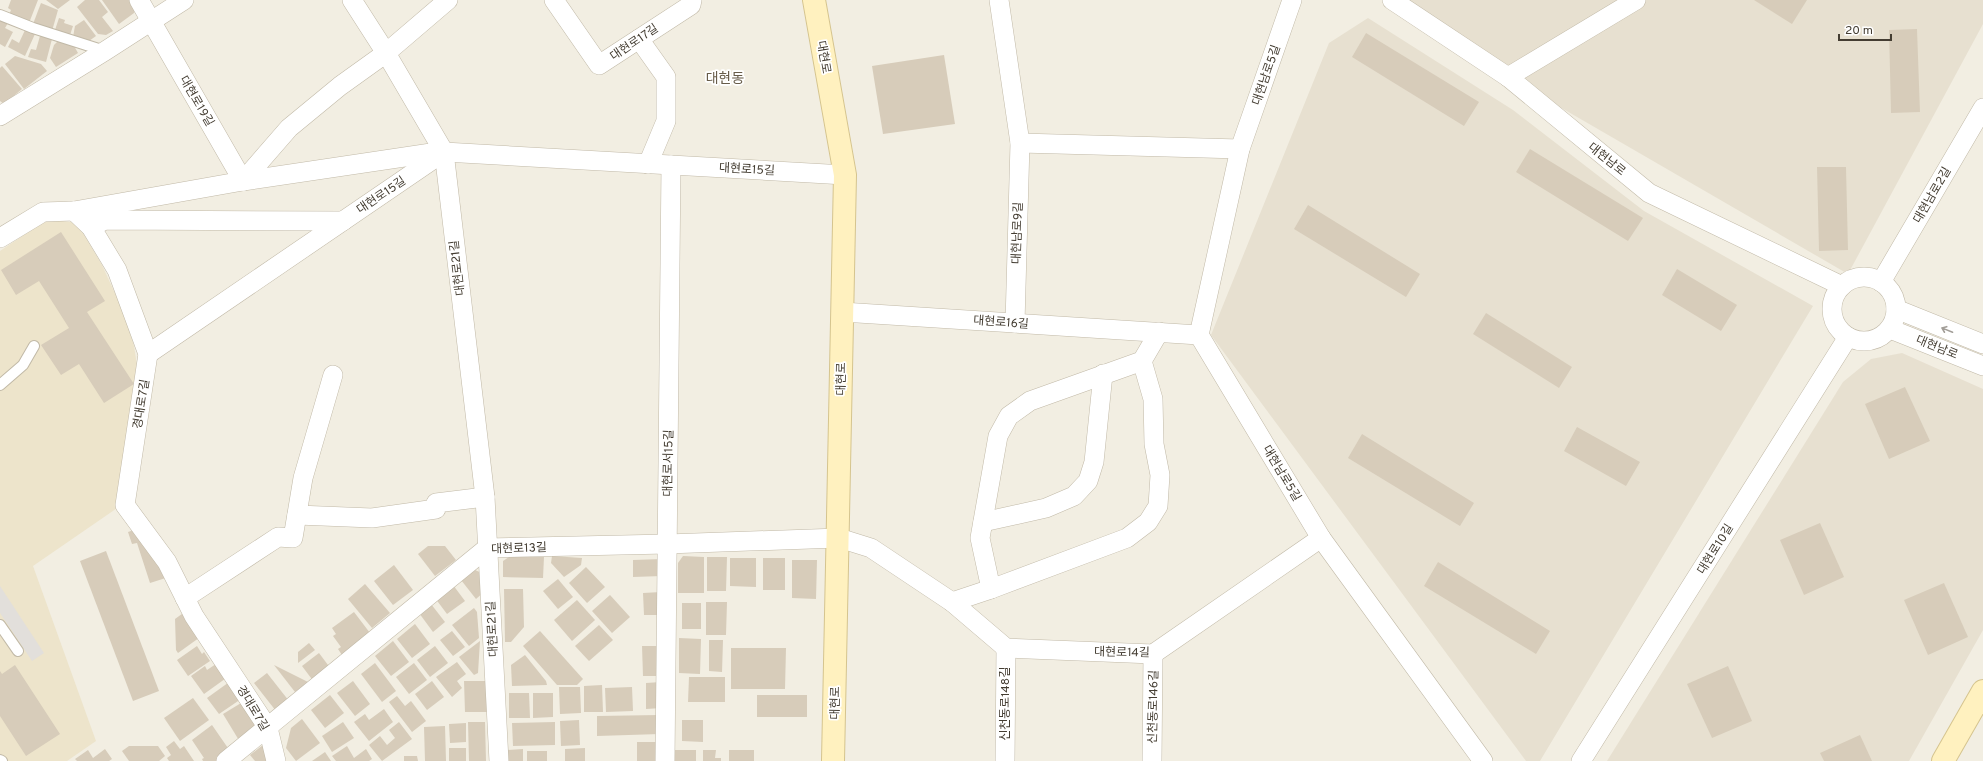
<svg xmlns="http://www.w3.org/2000/svg" width="1983" height="761" font-family="Overpass,'Noto Sans KR',sans-serif">
	<style>
		.residential { fill: #e7e0d0 }
		.education { fill: #ede4cb }
		.parking { fill: #e2dfdb }
		.building { fill: #d7ccba }
		.lines { fill: none; stroke-linecap: round; stroke-linejoin: round }
		.service-casing { stroke: #c1b9a7; stroke-width: 12 }
		.minor-casing { stroke: #c1b9a7; stroke-width: 20 }
		.secondary-casing { stroke: #d5c48e; stroke-width: 24 }
		.service { stroke: #fff; stroke-width: 10 }
		.minor { stroke: #fff; stroke-width: 19 }
		.secondary { stroke: #fff1bf; stroke-width: 22 }
		.oneway { stroke: #a29e98 }
		.labels { text-anchor: middle; stroke-width: 3.5; stroke-linejoin: round; paint-order: stroke }
		.street-label { font-size: 12px; fill: #443d32; stroke: #fff }
		.quarter-label { font-size: 14px; fill: #675c49; stroke: #fff }
	</style>
	<rect width="100%" height="100%" fill="#f2eee2"/>
	<!-- residential -->
	<g class="residential">
		<path d="M1392 0H1983V24L1848 274 1508 77Z"/>
		<path d="M1368 18 1513 110 1644 211 1813 306 1540 761H1526L1211 335 1329 43Z"/>
		<path d="M1902 353 1983 389V630L1909 761H1607L1843 382 1871 359Z"/>
	</g>
	<!-- education -->
	<path class="education" d="M48 219 77 223 102 265 124 313 134 346 139 378 123 504 33 566 96 741 67 761H0V251Z"/>
	<!-- parking -->
	<path class="parking" d="M0 586 44 653 32 661 0 613Z"/>
	<!-- building -->
	<g class="building">
		<path d="M11 0H38L29 23 9 15 11 10 8 8Z"/>
		<path d="M46 0H70L58 9Z"/>
		<path d="M85 0H99L108 12 102 17 113 31 106 35 98 34 77 7Z"/>
		<path d="M102 0H132L136 5 134 13 119 24Z"/>
		<path d="M1754 0H1807L1792 24Z"/>
		<path d="M41 3 58 10 52 31 33 24Z"/>
		<path d="M59 18 65 20 64 23 73 26 69 38 54 33Z"/>
		<path d="M0 19 8 23 5 28 13 32 5 47 0 44Z"/>
		<path d="M84 20 96 36 89 41 73 37 75 26Z"/>
		<path d="M1917 29 1920 112 1891 113 1889 30Z"/>
		<path d="M25 30 35 34 25 56 8 47 12 39 19 43Z"/>
		<path d="M1366 33 1479 102 1464 126 1352 57Z"/>
		<path d="M40 36 52 39 46 62 28 57 31 49 36 50Z"/>
		<path d="M58 41 73 44 78 53 56 67 50 58 54 45Z"/>
		<path d="M944 55 955 124 883 134 872 66Z"/>
		<path d="M15 56 41 64 47 71 24 89 5 64Z"/>
		<path d="M2 66 22 89 4 104 0 101V68Z"/>
		<path d="M1530 149 1643 218 1628 241 1516 172Z"/>
		<path d="M1817 167H1846L1848 250 1819 251Z"/>
		<path d="M1308 205 1420 274 1406 297 1294 229Z"/>
		<path d="M61 232 105 301 87 312 134 384 104 403 79 364 61 375 41 345 69 328 39 281 16 295 1 270Z"/>
		<path d="M1677 269 1737 305 1721 331 1662 295Z"/>
		<path d="M1486 313 1572 367 1559 388 1473 334Z"/>
		<path d="M1905 387 1930 441 1889 459 1865 404Z"/>
		<path d="M1577 427 1640 462 1626 486 1564 451Z"/>
		<path d="M1362 434 1474 503 1460 526 1348 458Z"/>
		<path d="M1820 523 1844 577 1804 595 1780 540Z"/>
		<path d="M140 528 172 576 150 583 137 543 132 544 128 532Z"/>
		<path d="M428 546H445L456 560 435 576 418 554Z"/>
		<path d="M106 551 159 691 133 701 80 561Z"/>
		<path d="M552 556 582 558 581 565 564 577 551 563Z"/>
		<path d="M683 556 704 557V593H678V563Z"/>
		<path d="M509 557H544L543 578 503 577V561Z"/>
		<path d="M707 557H727L726 591H707Z"/>
		<path d="M730 558H756V587L730 586Z"/>
		<rect x="763" y="558" width="22" height="32"/>
		<path d="M662 559V576L633 577V560Z"/>
		<path d="M792 560H817L816 599 792 598Z"/>
		<path d="M1438 562 1550 631 1536 654 1424 586Z"/>
		<path d="M394 565 413 590 393 605 374 581Z"/>
		<path d="M586 567 605 587 587 603 569 583Z"/>
		<path d="M475 570 484 574V592L476 599 461 580Z"/>
		<path d="M558 579 573 597 558 609 543 591Z"/>
		<path d="M450 581 465 601 447 614 432 594Z"/>
		<path d="M1944 583 1968 637 1928 655 1904 600Z"/>
		<path d="M365 584 390 613 372 628 348 599Z"/>
		<path d="M504 589H523L524 627 511 642H505Z"/>
		<path d="M661 592V615H644L643 593Z"/>
		<path d="M610 595 630 617 612 633 592 611Z"/>
		<path d="M577 600 595 620 572 641 554 620Z"/>
		<path d="M706 602H727L726 635H706Z"/>
		<rect x="682" y="603" width="19" height="26"/>
		<path d="M431 604 445 622 433 632 419 613Z"/>
		<path d="M474 608 477 612 479 638 469 646 452 625Z"/>
		<path d="M186 611 203 635 178 653 176 650 175 619Z"/>
		<path d="M354 612 370 633 342 655 338 649 341 647 333 636 336 634 332 628Z"/>
		<path d="M415 624 430 644 412 658 397 639Z"/>
		<path d="M599 625 613 640 589 661 575 646Z"/>
		<path d="M452 631 465 647 453 656 440 640Z"/>
		<path d="M540 631 583 679 577 685H557L523 646Z"/>
		<path d="M679 638 701 639 700 674 679 673Z"/>
		<path d="M709 640H723L722 672 709 671Z"/>
		<path d="M393 641 409 662 391 676 375 656Z"/>
		<path d="M480 641 478 673 474 675 459 657Z"/>
		<path d="M309 643 315 650 298 663V652Z"/>
		<path d="M197 646 202 654 204 652 210 661 188 676 177 660Z"/>
		<path d="M435 646 448 663 430 677 417 660Z"/>
		<path d="M642 646H663L664 676H643Z"/>
		<path d="M731 648H786L785 689H731Z"/>
		<path d="M319 653 331 669 314 682 302 666Z"/>
		<path d="M525 655 546 681 547 685 512 686 511 665Z"/>
		<path d="M219 662 229 676 204 694 191 676 205 666 207 670Z"/>
		<path d="M457 662 466 674 457 681 462 688 452 697 436 677Z"/>
		<path d="M375 663 396 691 382 702 361 674Z"/>
		<path d="M414 663 427 680 409 694 396 677Z"/>
		<path d="M15 665 60 734 26 756 0 716V671L2 674Z"/>
		<path d="M274 665 308 682 295 692Z"/>
		<path d="M1728 666 1752 721 1712 738 1687 684Z"/>
		<path d="M267 673 289 701 276 711 254 683Z"/>
		<path d="M689 677H725V702H688Z"/>
		<path d="M232 680 244 697 219 714 207 698Z"/>
		<path d="M353 681 370 704 355 716 337 693Z"/>
		<path d="M432 681 444 697 427 710 415 694Z"/>
		<path d="M464 681H487L488 712H465Z"/>
		<path d="M661 682 662 708 646 709V683Z"/>
		<path d="M602 685 603 712H584V686Z"/>
		<path d="M559 687H580L581 713 560 714Z"/>
		<path d="M632 687 633 711 606 712 605 688Z"/>
		<path d="M509 693H529L530 718H509Z"/>
		<path d="M533 693H553V717L533 718Z"/>
		<path d="M330 695 344 713 325 728 311 710Z"/>
		<rect x="757" y="695" width="50" height="22"/>
		<path d="M397 696 405 706 411 701 426 721 412 732 389 702Z"/>
		<path d="M193 698 209 720 180 741 164 718Z"/>
		<path d="M246 700 260 723 240 742 223 714Z"/>
		<path d="M384 709 393 722 369 741 354 722 365 714 369 720Z"/>
		<path d="M659 715 660 734 597 736V716Z"/>
		<path d="M302 719 320 743 296 761 286 748 291 728Z"/>
		<path d="M579 720 580 745 561 746 560 721Z"/>
		<path d="M682 720H703V742L682 741Z"/>
		<path d="M343 722 354 738 332 752 322 736Z"/>
		<path d="M399 722 412 739 382 761 369 745 380 736 387 745 395 738 389 730Z"/>
		<path d="M468 722H485L486 761H469Z"/>
		<path d="M555 722V745L513 746 512 723Z"/>
		<path d="M466 723V742L450 743 449 724Z"/>
		<path d="M212 725 230 751 216 761H203L202 759 204 758 192 740Z"/>
		<path d="M445 726 446 761H425L424 727Z"/>
		<path d="M1860 735 1872 761H1824L1820 753Z"/>
		<path d="M174 741 180 749 184 746 194 761H169L167 758 171 755 166 747Z"/>
		<path d="M637 742H660L661 761H637Z"/>
		<path d="M263 745 275 761H255L250 755Z"/>
		<path d="M129 746H158L165 756 159 761H129L122 751Z"/>
		<path d="M347 746 354 758 366 749 372 759 369 761H336L332 756Z"/>
		<rect x="449" y="748" width="17" height="13"/>
		<path d="M585 748V761H565V749Z"/>
		<path d="M105 749 112 759 109 761H77L75 759 88 750 93 758Z"/>
		<path d="M523 749V761H507V750Z"/>
		<rect x="673" y="750" width="23" height="11"/>
		<path d="M703 750H716L715 758H721V761H703Z"/>
		<rect x="729" y="750" width="25" height="11"/>
		<rect x="527" y="751" width="20" height="10"/>
		<path d="M325 752 331 761H312Z"/>
		<path d="M404 756H417L418 761H404Z"/>
	</g>
	<g class="lines">
		<defs>
			<g id="service">
				<path d="M0 15 33 28 105 51"/>
				<path d="M0 385 23 365 34 346"/>
				<path d="M0 625 18 651"/>
				<path d="M0 760 2 761"/>
			</g>
			<g id="minor">
				<path d="M139 0 243 181"/>
				<path d="M352 0 386 53 444 152 485 497 499 761"/>
				<path d="M554 0 599 65 691 5 692 0"/>
				<path d="M999 0 1020 143 1015 323"/>
				<path d="M1292 0 1240 149 1199 335 1321 538 1483 761"/>
				<path d="M1392 0 1508 77 1649 193 1842 286"/>
				<path d="M639 39 666 77V121L648 164"/>
				<path d="M1508 77 1636 0"/>
				<path d="M0 116 105 51 184 0"/>
				<path d="M1020 143 1240 149"/>
				<path d="M243 181 289 128 340 86 386 53 448 0"/>
				<path d="M74 211 91 227 117 270 148 354 125 505 167 562 194 616 268 728 276 761"/>
				<path d="M91 227 105 220 343 221"/>
				<path d="M0 238 43 212 74 211 243 181 438 152"/>
				<circle cx="1864" cy="309" r="32"/>
				<path d="M1881 282 1983 108"/>
				<path d="M1896 309 1983 344"/>
				<path d="M842 312 1199 335"/>
				<path d="M1890 329 1983 366"/>
				<path d="M148 354 444 152 845 175"/>
				<path d="M297 515 372 518 436 509V503L485 497"/>
				<path d="M983 522 1046 508 1074 496 1088 481 1094 462 1103 374"/>
				<path d="M991 589 980 538 998 436 1009 416 1030 401 1142 361 1159 332"/>
				<path d="M185 598 278 537 293 538 303 478 333 375"/>
				<path d="M952 602 991 589 1127 538 1148 522 1158 506 1160 475 1154 444 1153 399 1142 361"/>
				<path d="M226 761 487 548 667 544 839 538 871 548 952 602 1006 648 1153 654 1321 538"/>
				<path d="M665 761 671 165"/>
				<path d="M1005 761 1006 648"/>
				<path d="M1152 761 1153 654"/>
				<path d="M1581 761 1848 337"/>
			</g>
			<g id="secondary">
				<path d="M814 0 845 175 833 761"/>
				<path d="M1943 761 1983 691"/>
			</g>
		</defs>
		<!-- service casing -->
		<use href="#service" class="service-casing"/>
		<!-- minor casing -->
		<use href="#minor" class="minor-casing"/>
		<!-- secondary casing -->
		<use href="#secondary" class="secondary-casing"/>
		<!-- service -->
		<use href="#service" class="service"/>
		<!-- minor -->
		<use href="#minor" class="minor"/>
		<!-- secondary -->
		<use href="#secondary" class="secondary"/>
	</g>
	<!-- one-way arrows -->
	<defs><path id="oneway-shaft" d="M-6 0H5M1.5-3L5.5 0L1.5 3" fill="none" stroke-width="1.6" stroke-linecap="round" stroke-linejoin="round"/></defs>
	<use class="oneway" href="#oneway-shaft" transform="translate(1947 330) rotate(-158)"/>
	<g class="labels">
		<!-- street labels -->
		<g class="street-label">
			<text transform="translate(634 42) rotate(-34)" y="4">대현로17길</text>
			<text transform="translate(824 57) rotate(80)" y="4">대현로</text>
			<text transform="translate(1266 75) rotate(-71)" y="4">대현남로5길</text>
			<text transform="translate(197 101) rotate(60)" y="4">대현로19길</text>
			<text transform="translate(1607 159) rotate(39)" y="4">대현남로</text>
			<text transform="translate(747 169) rotate(3)" y="4">대현로15길</text>
			<text transform="translate(381 195) rotate(-34)" y="4">대현로15길</text>
			<text transform="translate(1932 195) rotate(-60)" y="4">대현남로2길</text>
			<text transform="translate(1017 233) rotate(-88)" y="4">대현남로9길</text>
			<text transform="translate(457 268) rotate(-97)" y="4">대현로21길</text>
			<text transform="translate(1001 322) rotate(4)" y="4">대현로16길</text>
			<text transform="translate(1937 347) rotate(22)" y="4">대현남로</text>
			<text transform="translate(841 379) rotate(-89)" y="4">대현로</text>
			<text transform="translate(141 404) rotate(-81)" y="4">경대로7길</text>
			<text transform="translate(668 463) rotate(-89)" y="4">대현로서15길</text>
			<text transform="translate(1282 473) rotate(59)" y="4">대현남로5길</text>
			<text transform="translate(519 548) rotate(-2)" y="4">대현로13길</text>
			<text transform="translate(1715 549) rotate(-58)" y="4">대현로10길</text>
			<text transform="translate(492 629) rotate(-93)" y="4">대현로21길</text>
			<text transform="translate(1122 652) rotate(1)" y="4">대현로14길</text>
			<text transform="translate(835 703) rotate(-89)" y="4">대현로</text>
			<text transform="translate(1005 704) rotate(-90)" y="4">신천동로148길</text>
			<text transform="translate(1153 707) rotate(-89)" y="4">신천동로146길</text>
			<text transform="translate(253 708) rotate(59)" y="4">경대로7길</text>
		</g>
		<!-- quarter labels -->
		<g class="quarter-label">
			<text x="725" y="83">대현동</text>
		</g>
	</g>
	<!-- scale -->
	<path d="M1839 34v6h52v-6" fill="none" stroke="#443d32" stroke-width="2"/>
	<text x="1845" y="34" font-size="12" fill="#443d32" stroke="#ffffff" stroke-width="3" paint-order="stroke">20 m</text>
</svg>
